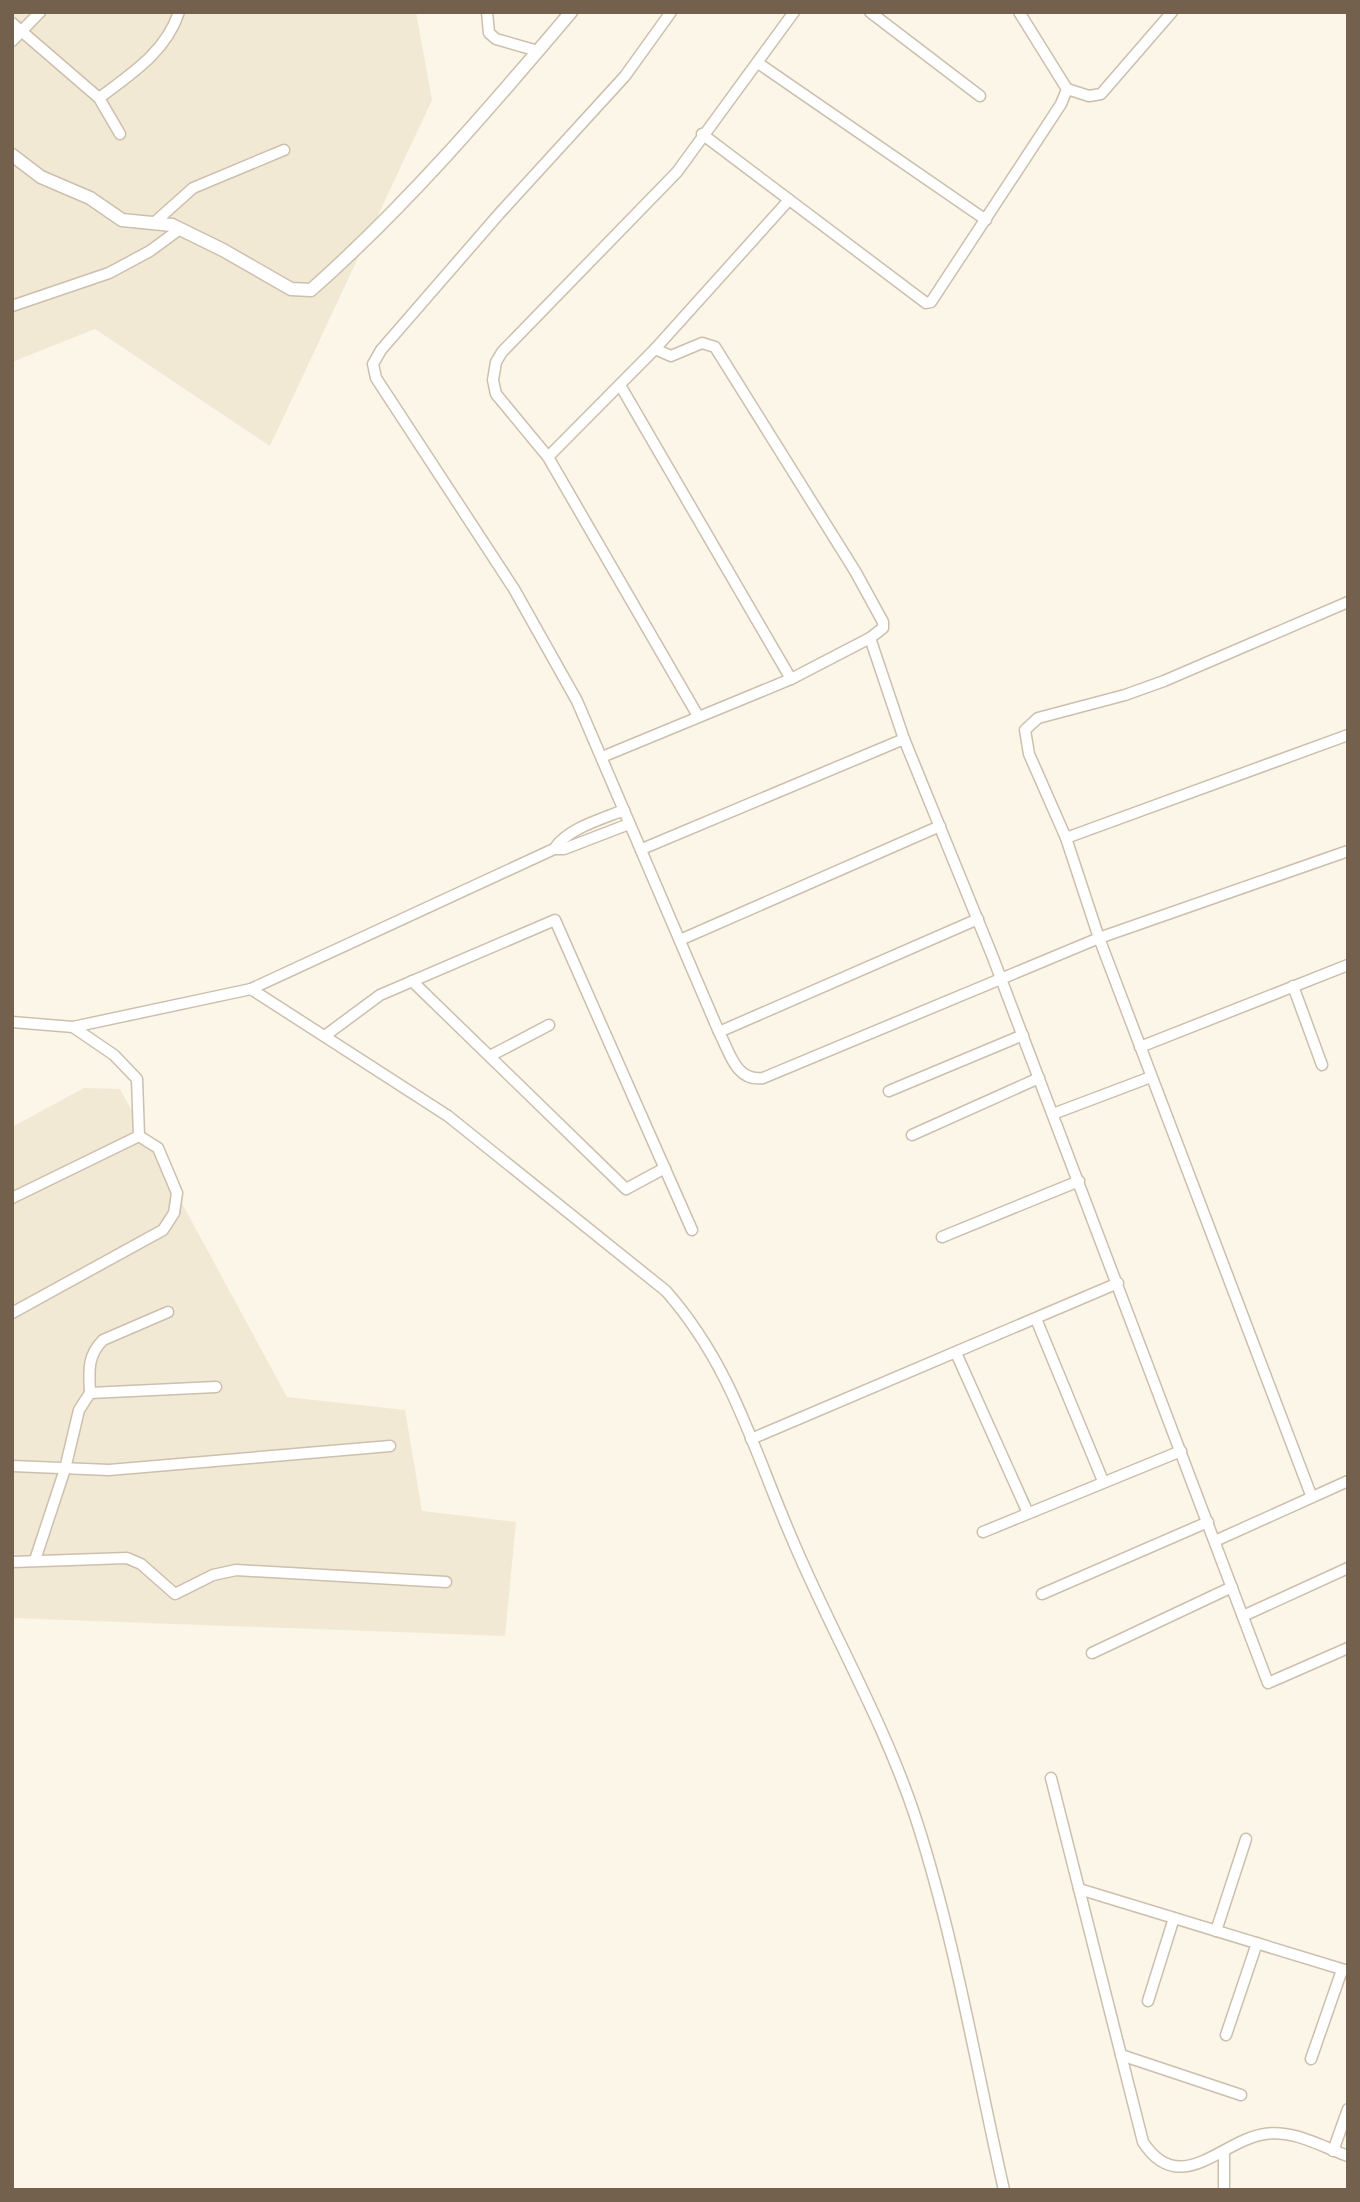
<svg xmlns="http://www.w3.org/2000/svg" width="1360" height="2202" font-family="'Noto Sans',sans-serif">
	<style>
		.residential { fill: #f2e9d5 }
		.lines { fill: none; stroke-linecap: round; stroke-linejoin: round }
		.minor-casing { stroke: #ccbfad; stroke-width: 13 }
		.tertiary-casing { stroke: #ccbfad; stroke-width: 15 }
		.minor { stroke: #fff; stroke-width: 10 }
		.tertiary { stroke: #fff; stroke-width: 12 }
	</style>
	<rect width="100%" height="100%" fill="#fbf6e7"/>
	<!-- residential -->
	<g class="residential">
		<path d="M12 12H416L432 100 270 446 95 329 12 362Z"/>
		<path d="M84 1088 120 1089 287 1397 405 1410 422 1511 516 1522 505 1636 12 1618V1127Z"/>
	</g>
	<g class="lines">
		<defs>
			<g id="minor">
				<path d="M487 12 489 33 496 39 538 51"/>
				<path d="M671 12 625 76 499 214 381 350 373 364 376 378 514 589 577 701 719 1032C730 1053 736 1082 763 1078L1099 938 1348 851"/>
				<path d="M870 12 980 96"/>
				<path d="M12 23 99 98 120 134"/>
				<path d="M12 41 40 12"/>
				<path d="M758 63 986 220"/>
				<path d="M1067 89 1089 96 1101 94 1172 12"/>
				<path d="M99 98C131 74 166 52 179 12"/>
				<path d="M702 134 926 303 931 302 1061 104 1067 89 1019 12"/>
				<path d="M156 221 193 188 284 150"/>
				<path d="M12 306 109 273 150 251 180 229"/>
				<path d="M655 349 671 356 702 343 715 347 855 571 883 622V628L870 638"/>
				<path d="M620 385 791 679"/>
				<path d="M548 457 655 349 789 200"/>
				<path d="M698 716 548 457 496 394 493 380 496 362 502 352 677 172 794 12"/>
				<path d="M602 757 791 679 870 638 904 739 992 955 1268 1683 1348 1648"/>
				<path d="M1066 838 1029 754 1025 730 1038 718 1125 695 1164 681 1348 602"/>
				<path d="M554 849C568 828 602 819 624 810"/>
				<path d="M642 849 904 739"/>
				<path d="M680 940 940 826"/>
				<path d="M412 981 626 1189 665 1168"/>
				<path d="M1293 986 1322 1065"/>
				<path d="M251 989 448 1116 666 1291C731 1365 752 1445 790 1534 830 1630 884 1721 916 1819 955 1939 976 2067 1004 2190"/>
				<path d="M12 1022 73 1027 251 989 554 849H564L629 824"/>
				<path d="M719 1032 978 919"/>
				<path d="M326 1035 380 995 555 920 692 1230"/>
				<path d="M1140 1047 1348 965"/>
				<path d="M490 1056 549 1025"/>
				<path d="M889 1091 1023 1035"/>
				<path d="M1053 1114 1151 1077"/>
				<path d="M912 1135 1039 1078"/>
				<path d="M12 1198 139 1136 137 1079 114 1055 73 1027"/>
				<path d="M942 1237 1079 1181"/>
				<path d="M12 1313 163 1230 174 1213 177 1193 158 1148 139 1136"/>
				<path d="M1036 1319 1103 1481"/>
				<path d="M956 1353 1028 1513"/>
				<path d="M90 1393C89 1371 87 1356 103 1340L168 1312"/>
				<path d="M751 1439 1118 1283"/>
				<path d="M12 1466 109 1470 390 1446"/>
				<path d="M1311 1495 1099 938 1066 838 1348 735"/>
				<path d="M983 1532 1181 1451"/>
				<path d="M1215 1541 1348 1481"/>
				<path d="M35 1560 65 1469 79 1410 90 1393 216 1387"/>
				<path d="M12 1562 127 1558 141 1564 175 1594 213 1575 236 1570 446 1582"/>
				<path d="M1042 1594 1208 1522"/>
				<path d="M1243 1616 1348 1568"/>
				<path d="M1092 1653 1232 1587"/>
				<path d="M1051 1778 1143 2142C1180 2199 1222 2140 1265 2134 1292 2129 1323 2147 1348 2156"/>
				<path d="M1079 1889 1348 1971"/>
				<path d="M1216 1931 1246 1839"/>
				<path d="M1148 2001 1174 1918"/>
				<path d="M1226 2035 1257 1943"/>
				<path d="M1121 2055 1241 2095"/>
				<path d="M1311 2059 1342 1970"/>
				<path d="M1333 2151 1348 2109"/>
				<path d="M1224 2153V2190"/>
			</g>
			<path id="tertiary" d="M12 155 41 177 90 198 122 220 172 225 223 250 291 289 311 290C406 206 489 109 571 12"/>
		</defs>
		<!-- minor casing -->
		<use href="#minor" class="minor-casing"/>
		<!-- tertiary casing -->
		<use href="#tertiary" class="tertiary-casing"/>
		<!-- minor -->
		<use href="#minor" class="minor"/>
		<!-- tertiary -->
		<use href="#tertiary" class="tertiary"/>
	</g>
	<!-- border -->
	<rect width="1360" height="2202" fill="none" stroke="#73604d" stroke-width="28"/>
</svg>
